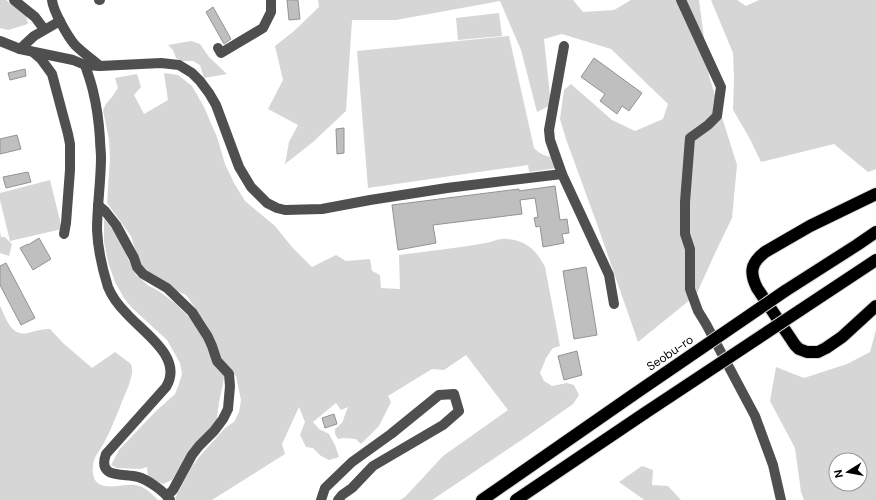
<svg xmlns="http://www.w3.org/2000/svg" width="876" height="500" font-family="'DM Sans',sans-serif">
	<style>
		.green { fill: #d6d6d6; fill-rule: evenodd }
		.building { fill: #bfbfbf; stroke: #939393 }
		.lines { fill: none; stroke-linecap: round; stroke-linejoin: round }
		.highway-casing { stroke: #dbdbdb; stroke-width: 14 }
		.minor { stroke: #4f4f4f; stroke-width: 10 }
		.highway { stroke: #000; stroke-width: 12 }
		.highway-bridge-casing { stroke: #dbdbdb; stroke-width: 14; stroke-linecap: butt }
		.highway-bridge { stroke: #000; stroke-width: 12 }
		.labels { text-anchor: middle; stroke-width: 4; stroke-linejoin: round; paint-order: stroke }
		.street-label { font-size: 12px; fill: #000; stroke: #fff }
	</style>
	<rect width="100%" height="100%" fill="#fff"/>
	<!-- green -->
	<g class="green">
		<path d="M0 0H6L26 15 28 24 8 30 0 28Z"/>
		<path d="M318 0H573L583 12 614 10 631 0H699L709 76 737 165 732 218 716 251 696 295 638 342 597 224 566 139 560 119 564 90 571 84 612 120 635 131 663 119 668 104 611 49 562 34 544 39 551 105 537 112 521 50 500 1 396 20H352L346 111 313 142 285 164 289 142 298 125 268 109 283 80 275 46 294 31 319 7Z"/>
		<path d="M711 0H737L746 6 759 0H876V169L868 172 834 144 761 162 750 139 733 110 734 78 733 53Z"/>
		<path d="M499 13 502 36 458 40 456 18Z"/>
		<path d="M509 36 534 148C540 154 546 157 554 157L557 168 529 172 528 165 368 188 357 51Z"/>
		<path d="M191 41 200 44 209 57 227 74 204 78 200 65 193 61H181L176 58 173 50 168 45Z"/>
		<path d="M164 73 178 75 192 86 204 107 217 137 225 164 234 183 245 201 275 226 292 247 312 267 336 255 346 261 370 259 372 271 380 275 381 288 400 289 399 255C428 251 457 248 486 243 492 242 500 238 507 239 527 241 536 250 545 267L560 346 553 348 546 358 540 373 544 381 552 386 567 383 574 385 579 395 573 404 526 437 432 500H400L405 497 443 456 508 410 466 355 444 370 432 369 388 396 391 402 379 426 361 444 356 439 343 438 338 439 335 434V429L342 423 348 407 341 410 336 403 313 422 319 429 329 434 335 445 339 457 329 460 321 456 313 448 306 447 300 435 305 422 299 407 282 444 285 454 212 500H176L175 498 191 468 199 457 225 428 234 422 239 412 241 400 236 376 225 367 216 350 215 340 205 322 186 295 174 290 147 273 139 261 131 236 107 203 110 158 109 140 103 110 106 104 112 97 118 88 115 78 137 74 141 87 134 95 144 114 168 100Z"/>
		<path d="M50 180 62 229 10 241 0 200V193Z"/>
		<path d="M104 219 115 232 125 250 128 259 136 275 149 286 157 290 175 303 191 319 206 342 212 356 224 376 223 384 219 402 217 418 212 428 202 436 187 455 172 480 163 484 156 481 148 476 147 467 141 469 117 468 111 465 119 450 155 412 175 394 179 384 182 374 180 363 167 340 131 307 124 298 115 282 108 262 104 242Z"/>
		<path d="M0 231 1 237H5L12 244 9 256 0 253Z"/>
		<path d="M0 306C6 318 11 337 28 333 35 331 42 329 50 329L63 343 92 368 115 352 131 364C132 367 132 370 132 373 130 385 124 396 120 407 115 418 111 430 105 441 101 449 94 456 93 465 92 470 93 476 95 480 103 492 124 483 136 485 145 487 152 494 158 500H0Z"/>
		<path d="M876 330V500H804L801 492 795 448 770 401 776 367 804 378 847 364 870 352ZM836 460H860V484H836Z"/>
		<path d="M642 466 653 470 652 485 668 486 681 500H644L643 499 619 482Z"/>
	</g>
	<!-- building -->
	<g class="building">
		<path d="M287 0H298L300 19 289 20Z"/>
		<path d="M213 7 231 39 224 44 206 12Z"/>
		<path d="M594 58 642 93 629 111 622 106 617 114 600 101 605 94 581 77Z"/>
		<path d="M25 69 26 76 10 80 8 73Z"/>
		<path d="M344 128V153L337 154 336 129Z"/>
		<path d="M17 135 21 149 0 154V139Z"/>
		<path d="M28 172 31 182 6 188 3 177Z"/>
		<path d="M555 186 560 220 567 219 569 233 562 234 564 243 543 247 540 226 536 227 534 218 538 217 535 198 520 200 522 214 433 225 436 243 398 250 392 205 519 189V191Z"/>
		<path d="M39 238 51 259 33 270 20 248 28 244V245Z"/>
		<path d="M6 263 35 318 21 325 0 285V266Z"/>
		<path d="M586 267 597 335 574 339 563 271Z"/>
		<path d="M577 351 582 375 564 380 558 356Z"/>
		<path d="M334 414 337 424 325 428 322 418Z"/>
	</g>
	<g class="lines">
		<defs>
			<g id="highway">
				<path d="M876 194 810 226 765 252C751 263 749 272 757 288L795 345 799 349 807 352H818L826 348 842 337 876 306"/>
				<path d="M785 291 857 245 876 232"/>
				<path d="M799 311 876 260"/>
				<path d="M482 500 633 395"/>
				<path d="M516 500 645 413"/>
			</g>
		</defs>
		<!-- highway casing -->
		<use href="#highway" class="highway-casing"/>
		<!-- minor -->
		<g class="minor">
			<path d="M14 0 35 17 44 29"/>
			<path d="M52 0C53 11 68 37 75 45 83 53 92 59 100 66"/>
			<path d="M99 0H100"/>
			<path d="M681 0 721 87 717 116 708 125 690 138 685 202V234L690 249V289L698 311 706 324 755 416 773 465 781 500"/>
			<path d="M0 41 20 49 73 60 85 65 100 66 161 63 179 65 192 73 200 81 209 93 216 105 239 167 251 187 267 203 277 208 285 210 322 209 370 200 447 188 562 174"/>
			<path d="M564 46 549 130 550 140 562 174 609 275 614 304"/>
			<path d="M218 48 221 53 263 28 271 12V0"/>
			<path d="M20 49 34 36 60 21"/>
			<path d="M34 53 41 59 52 74 68 134 70 144V170L66 223 64 234"/>
			<path d="M85 65C88 74 91 82 93 91 97 107 99 123 100 139 100 145 101 152 101 157 101 182 97 206 97 230 98 250 102 268 108 287 112 297 119 306 127 314 144 333 184 358 166 387L106 454C97 479 123 473 138 477 147 479 165 492 170 500"/>
			<path d="M98 205 105 211 116 225 134 258 137 267 143 274 167 288 192 312 208 337 212 346 217 361 229 374 230 386 228 409 223 419 214 431 199 446 192 455 173 490 167 496"/>
			<path d="M321 500 325 488 352 462 391 434 439 395 454 394 459 411 443 425 373 466 352 488 342 495 338 500"/>
		</g>
		<!-- highway -->
		<use href="#highway" class="highway"/>
		<defs>
			<g id="highway-bridge">
				<path d="M633 395 785 291"/>
				<path d="M645 413 799 311"/>
			</g>
		</defs>
		<!-- highway-bridge casing -->
		<use href="#highway-bridge" class="highway-bridge-casing"/>
		<!-- highway-bridge -->
		<use href="#highway-bridge" class="highway-bridge"/>
	</g>
	<g class="labels">
		<!-- street labels -->
		<g class="street-label">
			<text transform="translate(670 353) rotate(-34)" y="4">Seobu-ro</text>
		</g>
	</g>
	<!-- north arrow -->
	<g transform="translate(848 472) rotate(259)"><circle r="19" fill="#ffffff" stroke="#999999"/>
	<path d="M0-3L7 15L0 10L-7 15Z" fill="#000000"/>
	<text y="-6" font-size="11" font-weight="bold" text-anchor="middle" fill="#000000">N</text>
	</g>
</svg>
